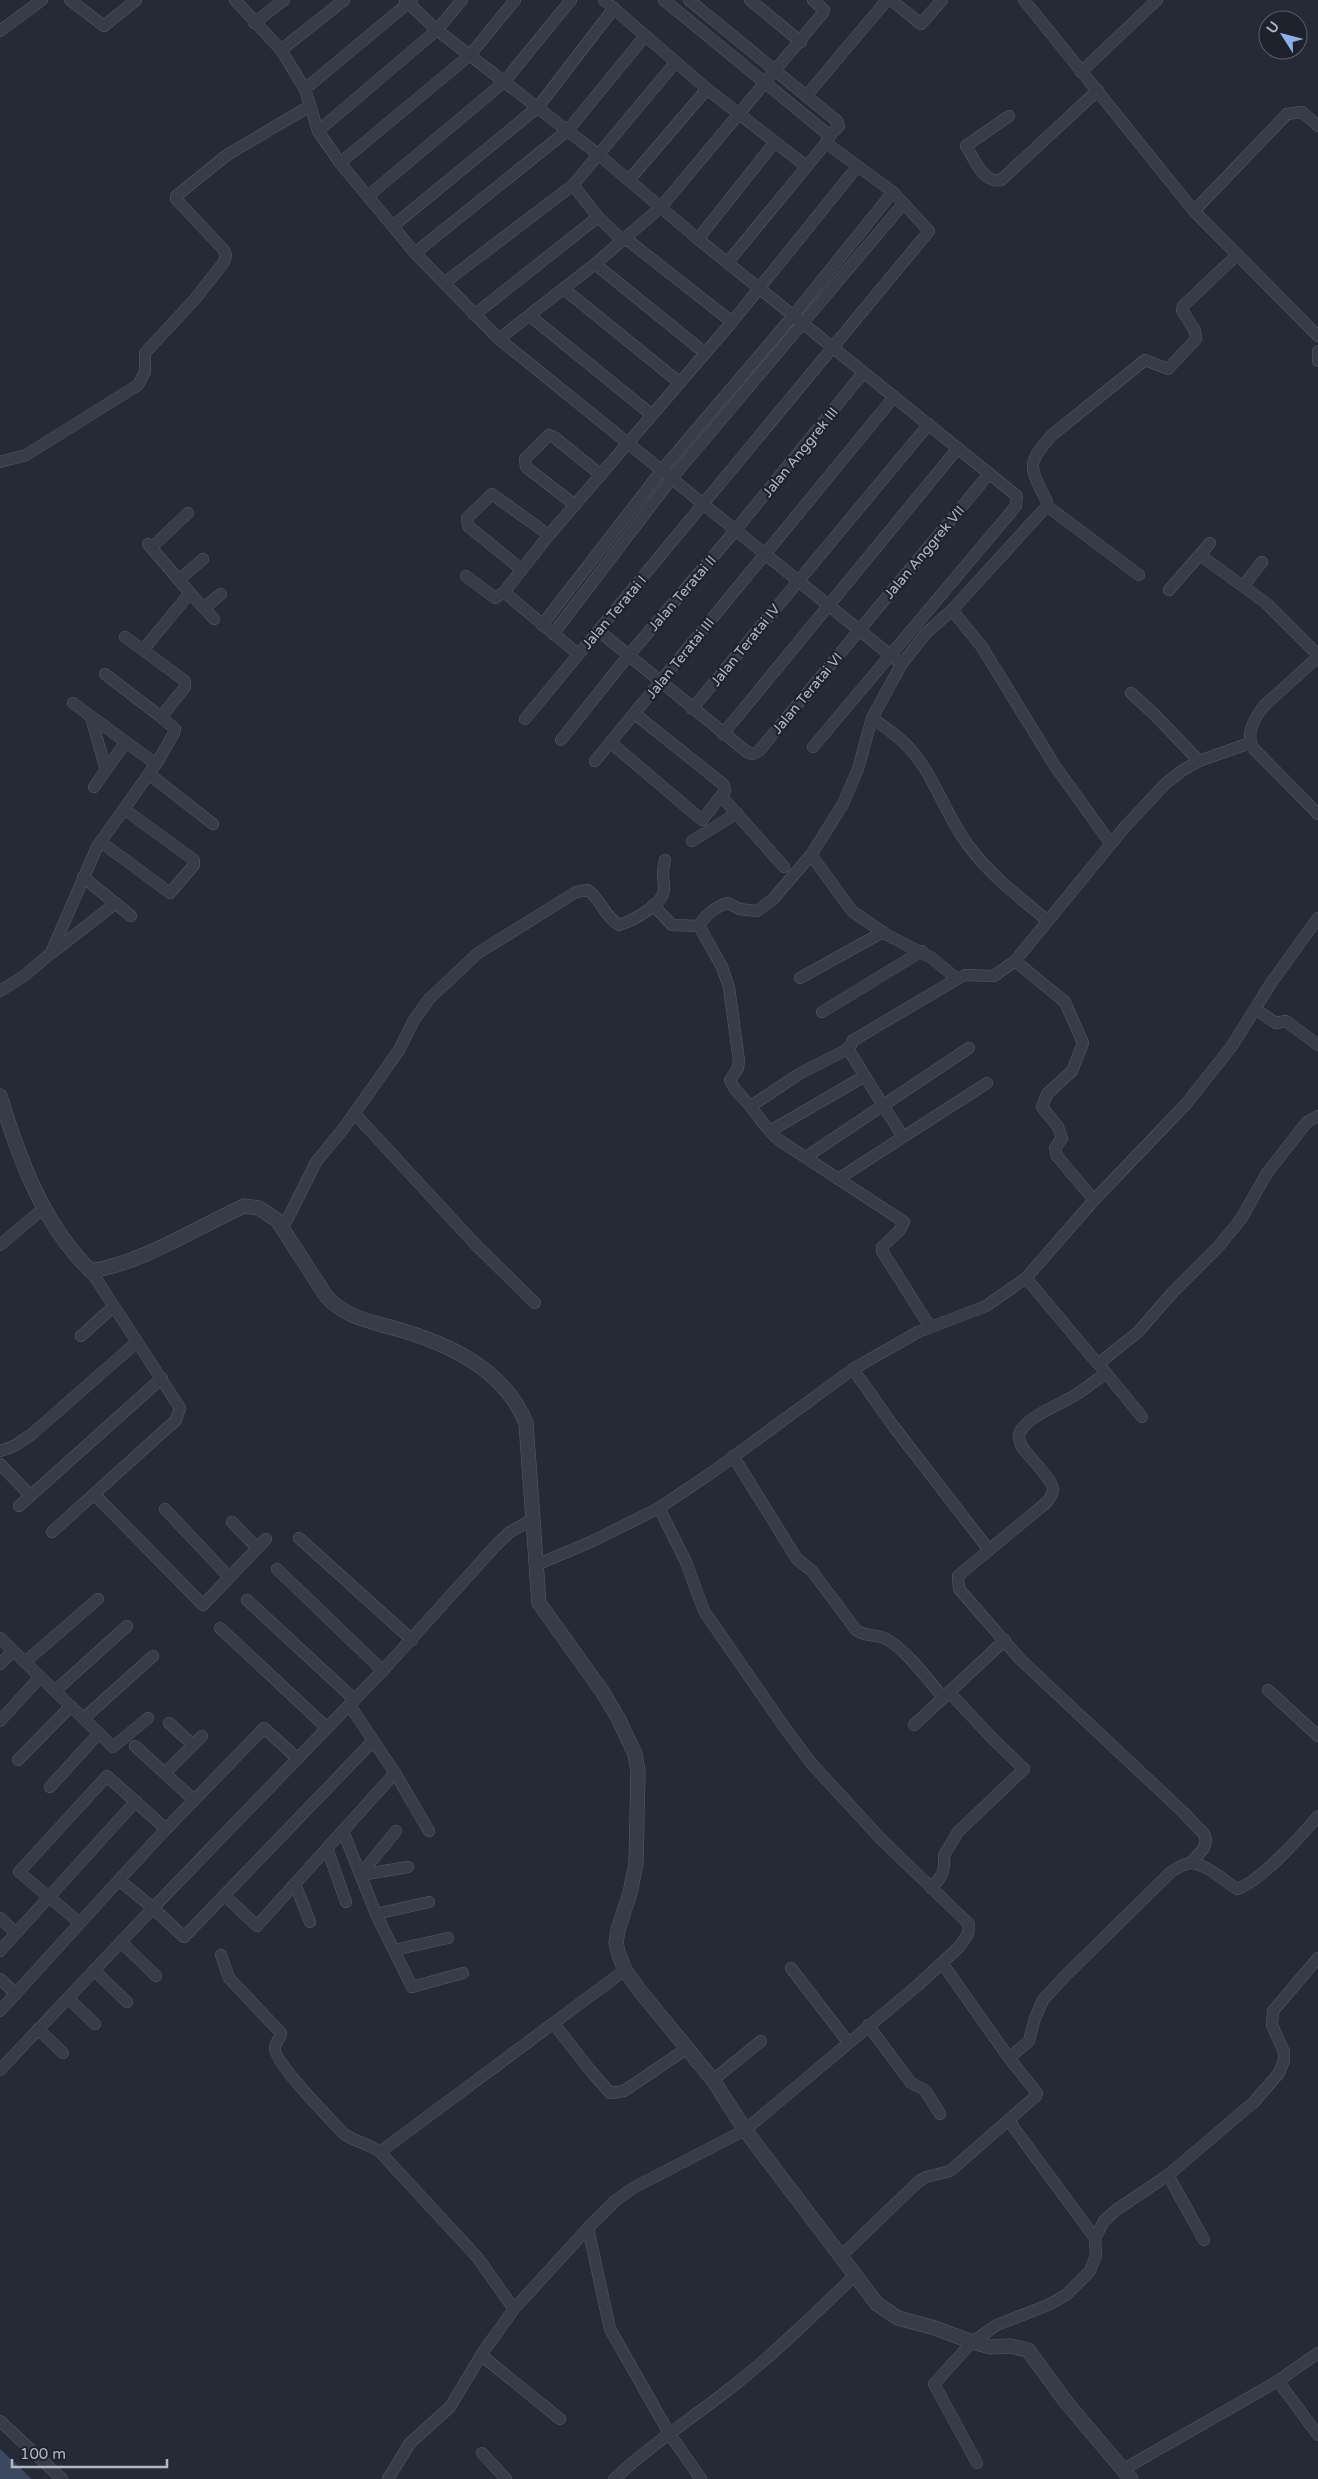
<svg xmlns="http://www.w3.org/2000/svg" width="1318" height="2479" font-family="'Varela Round',sans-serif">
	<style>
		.water { fill: #3b485f }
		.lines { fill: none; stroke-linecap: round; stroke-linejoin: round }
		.minor-casing { stroke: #555b66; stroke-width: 12 }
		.tertiary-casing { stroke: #555b66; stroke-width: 15 }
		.minor { stroke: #373d48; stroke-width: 11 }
		.tertiary { stroke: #373d48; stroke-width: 14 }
		.labels { text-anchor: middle; stroke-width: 4.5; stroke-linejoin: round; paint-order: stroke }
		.street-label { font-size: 14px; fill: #b2b8c4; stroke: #1d222d }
	</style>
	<rect width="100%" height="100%" fill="#242b37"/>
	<!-- water -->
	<path class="water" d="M0 2449 32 2479H0Z"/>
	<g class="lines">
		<defs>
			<g id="minor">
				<path d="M70 0 104 26 136 0"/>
				<path d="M235 0 281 50 305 89 318 131 340 163 415 253 499 339 895 659"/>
				<path d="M405 0 437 30 599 155 698 239 1017 496 1016 506 813 747"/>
				<path d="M604 0 707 89 806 166"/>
				<path d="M664 0 830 136"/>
				<path d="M750 0 801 42"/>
				<path d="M891 0 921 24 942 0"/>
				<path d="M1024 0 1194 211 1318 336"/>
				<path d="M254 23 284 0"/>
				<path d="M0 31 42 0"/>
				<path d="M281 50 344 0"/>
				<path d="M1081 72 1157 0"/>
				<path d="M305 89 412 0"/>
				<path d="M807 95 887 0"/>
				<path d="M1009 116 966 146C974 158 983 184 1001 180L1098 90"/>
				<path d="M318 131 437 30 462 0"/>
				<path d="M340 163 470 55 515 0"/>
				<path d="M629 180 707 89"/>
				<path d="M573 185 598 217 623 241"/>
				<path d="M368 196 504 82 571 0"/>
				<path d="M1194 211 1287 114 1302 112 1318 126"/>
				<path d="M393 226 538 107 614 8"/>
				<path d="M625 238 732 322"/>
				<path d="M698 239 774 143"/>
				<path d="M415 253 568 130 645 36"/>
				<path d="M728 262 826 143"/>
				<path d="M595 264 705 353"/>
				<path d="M444 283 573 185 675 63"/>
				<path d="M564 289 680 383"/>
				<path d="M474 315 598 217"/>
				<path d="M530 316 652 415"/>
				<path d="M499 339 595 264 661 207 822 14 824 10 813 0"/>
				<path d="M1318 351V361"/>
				<path d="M0 462 26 455 138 385 145 372V353L195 299 224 262 226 255 223 249 176 199V196L227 155 310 106"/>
				<path d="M575 505 526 467 525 459 549 435 554 437 601 475"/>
				<path d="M1047 506 1139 575"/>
				<path d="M151 548 188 513"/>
				<path d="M1200 555 1266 603 1318 655"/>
				<path d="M521 569 468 526 467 518 492 494 549 535"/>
				<path d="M466 576 495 598 504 592 549 535 732 322 857 167"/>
				<path d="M179 580 203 559"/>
				<path d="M1243 586 1262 562"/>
				<path d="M1169 590 1210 543"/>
				<path d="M504 592 578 654"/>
				<path d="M190 593 214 619"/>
				<path d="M204 608 221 594"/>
				<path d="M952 610 982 647 1055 766 1111 844"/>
				<path d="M542 625 662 470 793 316 893 192"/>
				<path d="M599 631 747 752 753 754 759 751 989 474"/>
				<path d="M553 634 672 478 903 204"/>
				<path d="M125 637 143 650"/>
				<path d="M1318 657 1265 705C1255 717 1244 734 1254 749L1318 814"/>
				<path d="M105 674 161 717"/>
				<path d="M1131 693 1155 715 1199 761"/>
				<path d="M73 703 156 764"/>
				<path d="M692 709 929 424"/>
				<path d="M91 717 106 770"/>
				<path d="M872 718C886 728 900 737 911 750 935 777 946 816 968 845 990 875 1020 898 1048 921"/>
				<path d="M525 719 929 231 893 192 826 143 831 134 839 126 837 121 689 0"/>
				<path d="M723 734 958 448"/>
				<path d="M561 740 628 656 734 532 863 373"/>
				<path d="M611 743 702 820 725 791 724 785 635 714"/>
				<path d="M595 761 894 397"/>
				<path d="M149 774 213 824"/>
				<path d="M94 787 125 743"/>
				<path d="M722 797 784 867"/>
				<path d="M692 841 737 813"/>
				<path d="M101 842 170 893 194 865V860L124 809"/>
				<path d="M811 855 852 911 887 935 932 958 957 979 965 975 994 976 1015 961 1124 828 1165 784 1183 770 1199 761 1250 743"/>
				<path d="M83 877 131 916"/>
				<path d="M653 905 672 925 699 926C704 916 716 906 728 903L739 909 757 911 773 899 811 855 843 804 858 769 872 718 901 665 926 633 952 610 1047 506V502C1031 468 1024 466 1052 435L1145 360 1168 369 1196 339 1195 331 1182 310 1183 306 1237 255"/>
				<path d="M699 926 722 967 729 987 739 1061 738 1068 730 1080C733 1090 744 1098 750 1106 760 1118 767 1130 779 1140L904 1222 899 1231 882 1247V1251L930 1327"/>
				<path d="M53 952 116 903"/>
				<path d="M1015 961 1065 1002 1083 1043 1072 1071 1047 1094 1042 1107 1058 1127 1062 1138 1055 1148 1057 1156 1094 1200"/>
				<path d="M800 978 883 932"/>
				<path d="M0 991 24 976 51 953 97 847 158 761 174 733 175 729 161 717 185 687V681L143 650 190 593 148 544"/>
				<path d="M1255 1009 1276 1023 1286 1021 1318 1045"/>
				<path d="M822 1012 922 951"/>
				<path d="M848 1049 903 1137"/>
				<path d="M751 1106 799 1074 844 1051 851 1045 852 1041 957 979"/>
				<path d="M354 1113 476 1245 535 1303"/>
				<path d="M770 1131 865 1076"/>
				<path d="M806 1157 969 1048"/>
				<path d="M838 1179 987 1083"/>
				<path d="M281 1227 288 1218 316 1162 344 1128 399 1050 414 1020 429 999 478 953 576 892 588 890C601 900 605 917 619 925 632 921 665 904 664 888 664 876 661 873 665 860"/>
				<path d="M0 1245 44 1208"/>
				<path d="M1026 1278 1098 1364 1138 1332 1173 1292 1219 1246 1241 1219 1267 1173 1307 1122 1318 1116"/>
				<path d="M81 1336 113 1307"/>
				<path d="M1101 1367 1142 1417"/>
				<path d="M853 1369 894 1427 989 1550 958 1576 959 1589 1020 1659 1183 1812 1204 1834 1206 1840 1204 1848 1191 1863"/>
				<path d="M0 1451 14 1446 32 1434 137 1342"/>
				<path d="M733 1456 797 1559 812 1571 856 1630C866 1638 878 1633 888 1640 910 1654 926 1678 943 1697"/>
				<path d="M0 1464 30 1495"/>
				<path d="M94 1494 203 1605 266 1539"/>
				<path d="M19 1506 162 1378"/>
				<path d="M165 1509 229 1577"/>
				<path d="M232 1522 257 1548"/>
				<path d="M52 1532 176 1420 180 1408 91 1271"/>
				<path d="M299 1538 412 1640"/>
				<path d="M989 1550 1046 1503C1049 1499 1053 1495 1053 1489 1052 1479 1029 1457 1022 1447 1020 1443 1018 1438 1020 1432 1027 1417 1060 1404 1074 1396 1085 1389 1095 1381 1106 1373"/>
				<path d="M536 1565 593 1541 659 1508 714 1471 853 1369 918 1332 986 1306 1026 1278 1094 1200 1186 1104 1232 1046 1271 983 1318 918"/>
				<path d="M277 1569 383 1671"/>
				<path d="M247 1600 355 1700"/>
				<path d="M220 1628 327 1728"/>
				<path d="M0 1638 113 1747 148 1718"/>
				<path d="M25 1662 98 1599"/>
				<path d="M0 1664 13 1651"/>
				<path d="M1268 1690 1318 1736"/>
				<path d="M55 1691 127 1626"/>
				<path d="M350 1706 395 1773 429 1831"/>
				<path d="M84 1718 153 1656"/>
				<path d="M0 1721 40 1677"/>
				<path d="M169 1723 193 1745"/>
				<path d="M914 1725 1005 1640"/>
				<path d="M135 1746 194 1800"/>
				<path d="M18 1760 71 1706"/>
				<path d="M165 1773 202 1736"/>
				<path d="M50 1787 99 1733"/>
				<path d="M343 1831 376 1914 412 1987 463 1973"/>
				<path d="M396 1831 360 1875 408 1867"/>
				<path d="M327 1848 346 1902"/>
				<path d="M119 1880 166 1829"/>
				<path d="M295 1884 310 1922"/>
				<path d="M931 1888C943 1876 945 1871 944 1855L958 1832 1024 1769 992 1738 949 1692"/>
				<path d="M224 1895 257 1926 395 1773"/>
				<path d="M376 1914 429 1902"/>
				<path d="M0 1918 16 1933"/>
				<path d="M80 1923 19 1872 107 1776 166 1829 264 1728 297 1758"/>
				<path d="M121 1942 156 1976"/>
				<path d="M394 1950 448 1938"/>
				<path d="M0 1951 136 1801"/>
				<path d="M221 1955 229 1978 281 2033C281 2038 276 2041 275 2047 272 2061 332 2121 344 2134 356 2142 369 2144 380 2152L477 2257 514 2309"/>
				<path d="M942 1963 1009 2058"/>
				<path d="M791 1968 848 2042"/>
				<path d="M94 1970 127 2002"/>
				<path d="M0 1979 16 1994"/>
				<path d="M68 1998 95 2024"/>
				<path d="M0 2011 119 1880 153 1908 386 1667 498 1543 510 1532 533 1519"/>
				<path d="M554 2024 590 2070 610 2093 624 2091 686 2049"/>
				<path d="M868 2025 911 2083 925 2090 940 2114"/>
				<path d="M38 2029 63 2053"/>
				<path d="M0 2070 153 1908 184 1937 373 1741"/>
				<path d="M713 2080 761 2041"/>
				<path d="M1009 2121 1095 2238"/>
				<path d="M380 2152 625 1970"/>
				<path d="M1168 2175 1204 2240"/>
				<path d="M588 2228 610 2329 669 2433 701 2479"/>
				<path d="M841 2256 919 2181 926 2177 950 2171 1036 2096 1037 2093 1009 2058 1029 2041 1035 2018 1043 2000 1064 1977 1172 1871C1178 1868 1184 1863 1191 1863 1206 1864 1225 1881 1237 1889 1259 1883 1302 1835 1318 1816"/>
				<path d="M481 2355 560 2419"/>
				<path d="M1278 2381 1318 2435"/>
				<path d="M0 2421 62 2479"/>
				<path d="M482 2453 506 2479"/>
				<path d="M977 2463 934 2384 972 2342 997 2325 1048 2305 1066 2295 1090 2271 1096 2255 1095 2238 1104 2221 1116 2210 1168 2175 1254 2102 1279 2073 1284 2060V2052L1272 2025 1273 2011 1318 1958"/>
				<path d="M1124 2469 1278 2381 1318 2353"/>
				<path d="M388 2479 410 2443 450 2407 483 2352 514 2309 588 2228 615 2201 633 2188 745 2130 918 1985 959 1947 968 1934 969 1924 881 1839 811 1763 785 1728 704 1611 686 1562 659 1508"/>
				<path d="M614 2479C652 2443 696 2416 737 2383 778 2350 816 2313 854 2276"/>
			</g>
			<path id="tertiary" d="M0 1096C19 1158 43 1225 91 1271 142 1263 196 1228 244 1206L259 1208 277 1220 326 1296C344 1316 365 1320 390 1327 445 1342 503 1367 526 1423L539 1603 602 1691 618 1718 635 1754 638 1771 636 1864 630 1893 618 1930 616 1943 619 1955 625 1970 640 1991 713 2080 745 2130 877 2304 898 2318 935 2328 972 2342 991 2347 1011 2346 1028 2350 1066 2402 1131 2479"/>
		</defs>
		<!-- minor casing -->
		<use href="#minor" class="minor-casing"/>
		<!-- tertiary casing -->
		<use href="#tertiary" class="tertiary-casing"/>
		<!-- minor -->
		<use href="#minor" class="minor"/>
		<!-- tertiary -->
		<use href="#tertiary" class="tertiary"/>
	</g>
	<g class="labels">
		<!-- street labels -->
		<g class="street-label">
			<text transform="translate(800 452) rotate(-51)" y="5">Jalan Anggrek III</text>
			<text transform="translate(924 552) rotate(-50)" y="5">Jalan Anggrek VII</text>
			<text transform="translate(682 593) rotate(-49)" y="5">Jalan Teratai II</text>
			<text transform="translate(614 612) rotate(-50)" y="5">Jalan Teratai I</text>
			<text transform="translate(745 645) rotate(-51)" y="5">Jalan Teratai IV</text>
			<text transform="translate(680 658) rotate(-51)" y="5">Jalan Teratai III</text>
			<text transform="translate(807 693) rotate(-50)" y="5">Jalan Teratai VI</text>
		</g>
	</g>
	<!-- north arrow -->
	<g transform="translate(1283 35) rotate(306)"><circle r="24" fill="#1d222d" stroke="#595e69"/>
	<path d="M0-4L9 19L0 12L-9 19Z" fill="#8fafec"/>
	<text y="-8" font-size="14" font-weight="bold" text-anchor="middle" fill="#b2b8c4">U</text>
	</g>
	<!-- scale -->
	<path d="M12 2459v8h155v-8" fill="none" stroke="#b2b8c4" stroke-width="2.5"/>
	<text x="20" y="2459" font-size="15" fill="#b2b8c4" stroke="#1d222d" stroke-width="4" paint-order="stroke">100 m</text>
</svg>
